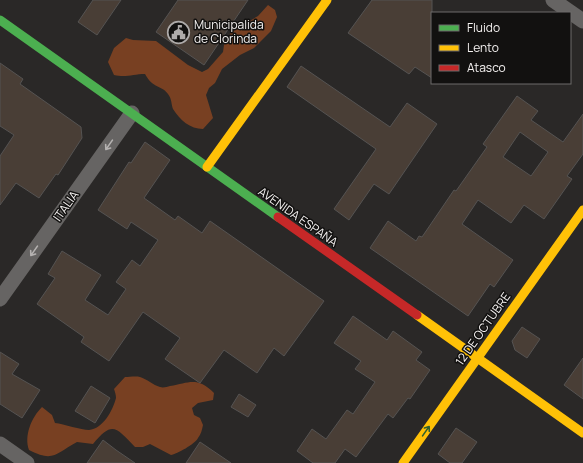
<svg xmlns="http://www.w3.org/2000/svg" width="583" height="463" font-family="Manrope,sans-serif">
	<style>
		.forest { fill: #784022 }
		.building { fill: #493e36; stroke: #555352; fill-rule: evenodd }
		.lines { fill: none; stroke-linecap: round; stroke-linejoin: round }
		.street { stroke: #666463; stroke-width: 15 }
		.fast { stroke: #4caf50; stroke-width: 9 }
		.slow { stroke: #ffc107; stroke-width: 9 }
		.jam { stroke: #c62828; stroke-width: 9 }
		.oneway { stroke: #b5b2b1 }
		.oneway2 { stroke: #2f6030 }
		.labels { text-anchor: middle; stroke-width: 3; stroke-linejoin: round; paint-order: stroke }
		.poi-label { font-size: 12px; fill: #f5f2f1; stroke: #121110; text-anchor: start }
		.street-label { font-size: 12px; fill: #f5f2f1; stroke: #121110 }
	</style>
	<rect width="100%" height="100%" fill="#2a2827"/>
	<!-- forest -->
	<g class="forest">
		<path d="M268 5 275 10 277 17 271 31 254 48 240 55 222 69 215 83 209 88 206 95 213 118 203 129C190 129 180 120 173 109 171 104 172 99 168 94 162 85 153 89 145 74 133 74 126 78 114 75L108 62 114 48 126 38 133 40 156 41 188 65 202 72 208 69 223 52 224 45 231 32 258 16Z"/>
		<path d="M125 377C129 377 136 376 140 377 147 379 153 385 160 387 163 388 167 387 170 386 189 383 197 376 214 393L213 400 198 403 192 408 194 415 200 418 203 425C202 430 201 434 198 438 195 444 177 454 171 455L150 444 143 447H135C116 428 113 420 93 444L77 442C56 453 54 463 29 450 24 436 31 418 42 407L52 415 55 423C64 424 81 430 89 430 103 429 113 410 116 398 116 395 115 392 114 389Z"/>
	</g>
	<!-- building -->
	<g class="building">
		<path d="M93 0H121L97 35 78 22Z"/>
		<path d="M178 0H248L204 65 156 32Z"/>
		<path d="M372 0H432V78L415 67 409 74 348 33Z"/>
		<path d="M0 63 23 79 20 84 81 127 82 138 58 175 56 174 39 198 16 183 0 205V156L14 135 0 126Z"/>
		<path d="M301 66 390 127 407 103 437 124 389 194 374 184 349 220 334 209 376 149 287 87Z"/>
		<path d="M517 96 538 111 531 120 563 142 583 114V154L567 176 572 179 544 219 524 205 511 223 478 200 462 224 513 260 494 287 490 284 468 316 370 248 388 221 416 241 419 236 422 237 454 190 456 191 487 147 483 144ZM520 132 548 152 531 176 503 157Z"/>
		<path d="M145 142 170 160 144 198 175 220 178 216 202 233 210 221 324 301 284 356 274 348 257 373 224 350 200 383 165 359 180 338 143 312 109 361 81 342 84 337 37 304 55 278 48 274 62 251 101 275 85 300 108 315 126 289 116 282 132 260 140 266 158 240 131 222 127 229 98 210 129 162 131 163Z"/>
		<path d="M353 316 387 340 393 331 422 352 416 360 430 370 410 399 408 398 393 418 388 414 356 457 345 449 335 463H313L297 451 312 429 326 439 347 410 353 414 375 382 355 369 361 361 334 343Z"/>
		<path d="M522 327 540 339 527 358 515 350 512 341Z"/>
		<path d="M0 352 19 364 12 374 40 390 22 418 0 404Z"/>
		<path d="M583 358V399L564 385Z"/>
		<path d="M91 386 110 398 95 423 75 411Z"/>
		<path d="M239 394 256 405 248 417 231 407Z"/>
		<path d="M456 428 477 442 462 463H450L438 454Z"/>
		<path d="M103 440 116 450 135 463H87Z"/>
		<path d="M200 442 231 463H186Z"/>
	</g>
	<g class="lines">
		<!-- street -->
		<g class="street">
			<path d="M553 0 583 21"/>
			<path d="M0 299 132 113"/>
			<path d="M0 444 27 463"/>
		</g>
		<!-- fast -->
		<path class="fast" d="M0 20 278 217"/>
		<!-- slow -->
		<g class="slow">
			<path d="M207 167 327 0"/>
			<path d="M417 315 583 433"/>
			<path d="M403 463 583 210"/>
		</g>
		<!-- jam -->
		<path class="jam" d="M278 217 417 315"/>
	</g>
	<!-- one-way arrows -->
	<defs><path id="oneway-shaft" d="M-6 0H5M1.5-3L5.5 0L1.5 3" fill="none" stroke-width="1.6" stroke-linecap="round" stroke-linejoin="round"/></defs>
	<g class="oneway">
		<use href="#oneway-shaft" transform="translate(109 145) rotate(125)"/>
		<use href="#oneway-shaft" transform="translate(34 251) rotate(125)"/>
	</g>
	<use class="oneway2" href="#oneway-shaft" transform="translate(426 431) rotate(-55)"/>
	<!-- icons -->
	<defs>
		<symbol id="civic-ring" viewBox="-11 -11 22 22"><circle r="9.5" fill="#121110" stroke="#aeabaa" stroke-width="1.5"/><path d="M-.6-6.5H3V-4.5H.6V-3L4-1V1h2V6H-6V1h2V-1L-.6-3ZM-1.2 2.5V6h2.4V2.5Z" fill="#aeabaa"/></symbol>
	</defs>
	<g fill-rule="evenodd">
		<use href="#civic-ring" x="166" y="20" width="25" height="25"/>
	</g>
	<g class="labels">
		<!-- poi labels -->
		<g class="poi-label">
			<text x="194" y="29">Municipalida<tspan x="194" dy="14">de Clorinda</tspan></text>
		</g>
		<!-- street labels -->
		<g class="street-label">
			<text transform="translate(66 206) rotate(-55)" y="4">ITALIA</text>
			<text transform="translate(298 217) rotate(35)" y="4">AVENIDA ESPAÑA</text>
			<text transform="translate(483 329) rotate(-55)" y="4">12 DE OCTUBRE</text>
		</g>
	</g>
	<!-- legend -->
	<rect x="431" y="12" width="140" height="72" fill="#121110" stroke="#6d6b6a"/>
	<rect x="439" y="25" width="20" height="6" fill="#4caf50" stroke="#6d6b6a"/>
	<text x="467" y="32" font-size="12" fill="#f5f2f1">Fluido</text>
	<rect x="439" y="45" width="20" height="6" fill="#ffc107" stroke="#6d6b6a"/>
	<text x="467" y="52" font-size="12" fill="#f5f2f1">Lento</text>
	<rect x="439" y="65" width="20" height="6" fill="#c62828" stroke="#6d6b6a"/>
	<text x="467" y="72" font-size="12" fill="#f5f2f1">Atasco</text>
</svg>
